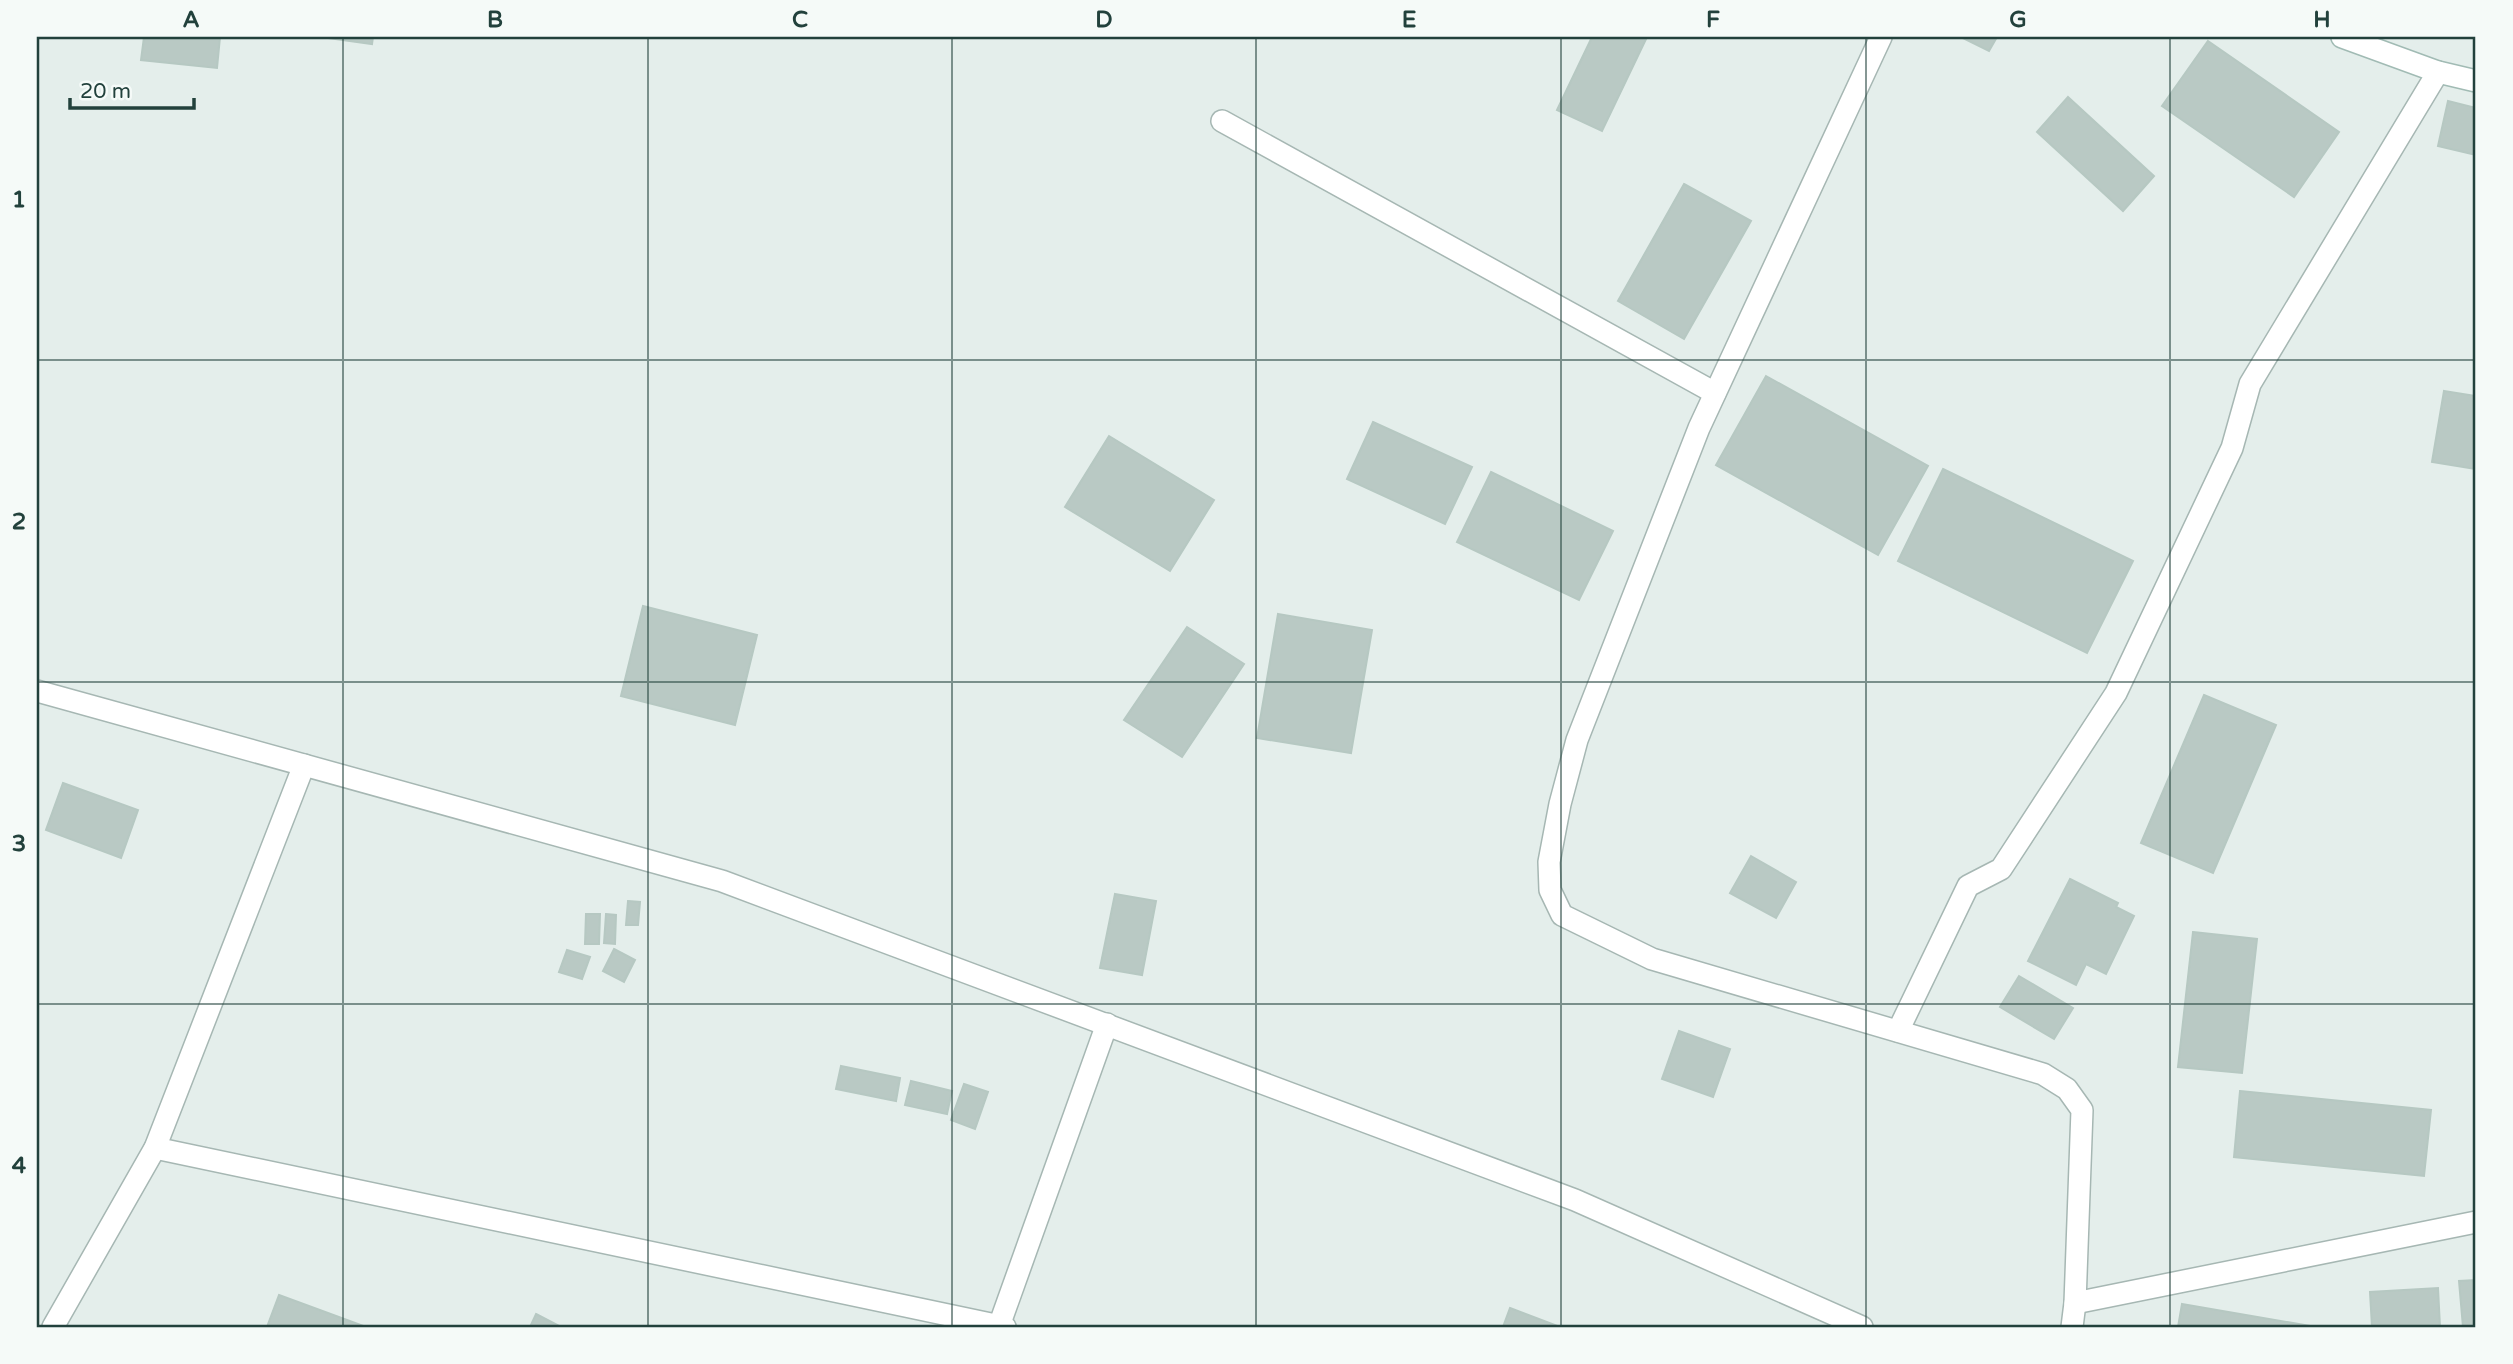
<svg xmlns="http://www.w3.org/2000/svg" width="2513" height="1364" font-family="'Varela Round',sans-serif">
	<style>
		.building { fill: #b9c9c4; stroke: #b6c8c2; stroke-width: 2 }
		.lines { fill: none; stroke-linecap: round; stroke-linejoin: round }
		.street-casing { stroke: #a6b7b3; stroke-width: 24 }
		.secondary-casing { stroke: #a1bbb4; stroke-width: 24 }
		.street { stroke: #fff; stroke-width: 21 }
		.secondary { stroke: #fff; stroke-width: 21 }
		.grid { fill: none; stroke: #22413c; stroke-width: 2; stroke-opacity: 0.55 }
		.neatline { fill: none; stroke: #22413c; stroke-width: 2.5 }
		.grid-label { font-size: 23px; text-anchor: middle; font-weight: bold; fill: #22413c }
	</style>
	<rect width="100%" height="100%" fill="#e4eeeb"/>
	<!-- building -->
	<g class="building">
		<path d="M144 37H220L217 68 141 60Z"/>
		<path d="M321 37H373L372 44Z"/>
		<path d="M1592 37H1647L1602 131 1557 110Z"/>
		<path d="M1961 37H1997L1989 51Z"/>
		<path d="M2208 41 2339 132 2294 197 2162 106Z"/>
		<path d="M2068 97 2154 176 2123 211 2037 132Z"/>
		<path d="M2448 101 2476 108V155L2438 146Z"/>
		<path d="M1684 184 1751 221 1684 339 1618 301Z"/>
		<path d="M1766 376 1928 466 1878 555 1716 465Z"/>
		<path d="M2444 391 2476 396V469L2432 462Z"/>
		<path d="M1373 422 1472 467 1445 524 1347 479Z"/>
		<path d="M1109 436 1214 500 1170 571 1065 507Z"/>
		<path d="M1943 469 2133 561 2087 653 1898 561Z"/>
		<path d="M1491 472 1613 531 1579 600 1457 542Z"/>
		<path d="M643 606 757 635 735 725 621 696Z"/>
		<path d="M1278 614 1372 630 1351 753 1257 738Z"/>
		<path d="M1187 627 1244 664 1182 757 1124 720Z"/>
		<path d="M2204 695 2276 725 2213 873 2141 843Z"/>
		<path d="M63 783 138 810 121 858 46 830Z"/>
		<path d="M1751 856 1796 882 1776 918 1730 893Z"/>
		<path d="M2070 879 2118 903 2116 907 2134 916 2106 974 2086 964 2076 985 2028 961Z"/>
		<path d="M1115 894 1156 901 1142 975 1100 968Z"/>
		<path d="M628 901 640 902 638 925H626Z"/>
		<path d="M586 914H600L599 944H585Z"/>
		<path d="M606 914 616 915 615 944 604 943Z"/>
		<path d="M2193 932 2257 939 2242 1073 2178 1067Z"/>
		<path d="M614 949 635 960 624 982 603 971Z"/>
		<path d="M567 950 590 957 582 979 559 972Z"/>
		<path d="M2019 976 2073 1008 2054 1039 2000 1007Z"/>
		<path d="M1679 1031 1730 1049 1713 1097 1662 1079Z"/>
		<path d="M841 1066 900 1078 896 1101 836 1089Z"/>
		<path d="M911 1081 952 1091 947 1114 905 1105Z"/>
		<path d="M964 1084 988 1092 975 1129 951 1120Z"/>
		<path d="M2240 1091 2431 1110 2424 1176 2234 1157Z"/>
		<path d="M2476 1280V1327H2463L2459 1281Z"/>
		<path d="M2438 1288 2440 1327H2372L2370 1292Z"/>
		<path d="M279 1295 366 1327H267Z"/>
		<path d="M2182 1304 2316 1327H2178Z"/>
		<path d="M1510 1308 1560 1327H1503Z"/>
		<path d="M536 1314 561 1327H530Z"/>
	</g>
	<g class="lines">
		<defs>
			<g id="street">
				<path d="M1881 37 1699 428 1577 740 1560 804 1549 862 1550 890 1562 915 1652 959 2043 1074 2067 1089 2082 1110 2075 1303 2072 1327"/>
				<path d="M1222 121 1715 393"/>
				<path d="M37 691 722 881 1575 1200 1862 1327"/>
				<path d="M1898 1031 1968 886 2001 869 2116 693 2232 448 2250 384 2438 72"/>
				<path d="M155 1148 1005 1327"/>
				<path d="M2075 1303 2476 1222"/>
				<path d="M999 1326 1107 1024"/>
				<path d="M53 1327 155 1148 304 765"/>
			</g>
			<path id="secondary" d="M2342 37 2438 72 2476 81"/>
		</defs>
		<!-- street casing -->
		<use href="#street" class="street-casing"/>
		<!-- secondary casing -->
		<use href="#secondary" class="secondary-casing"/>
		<!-- street -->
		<use href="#street" class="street"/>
		<!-- secondary -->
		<use href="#secondary" class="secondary"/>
	</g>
	<!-- grid -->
	<path class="grid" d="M343 37V1327M648 37V1327M952 37V1327M1256 37V1327M1561 37V1327M1866 37V1327M2170 37V1327M37 360H2476M37 682H2476M37 1004H2476"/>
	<!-- border -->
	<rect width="2513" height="1364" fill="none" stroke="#f5faf8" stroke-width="77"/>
	<!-- scale -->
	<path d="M70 98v10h124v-10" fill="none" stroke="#22413c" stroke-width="3.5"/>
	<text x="80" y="98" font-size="21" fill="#22413c" stroke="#f5faf8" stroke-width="5" paint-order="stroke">20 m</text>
	<rect x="38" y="38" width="2436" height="1288" class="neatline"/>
	<g class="grid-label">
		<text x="191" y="27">A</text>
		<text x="495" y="27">B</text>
		<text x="800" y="27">C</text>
		<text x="1104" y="27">D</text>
		<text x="1409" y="27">E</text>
		<text x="1713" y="27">F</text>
		<text x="2018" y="27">G</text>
		<text x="2322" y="27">H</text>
		<text x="19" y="207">1</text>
		<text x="19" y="529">2</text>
		<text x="19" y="851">3</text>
		<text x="19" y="1173">4</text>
	</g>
</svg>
